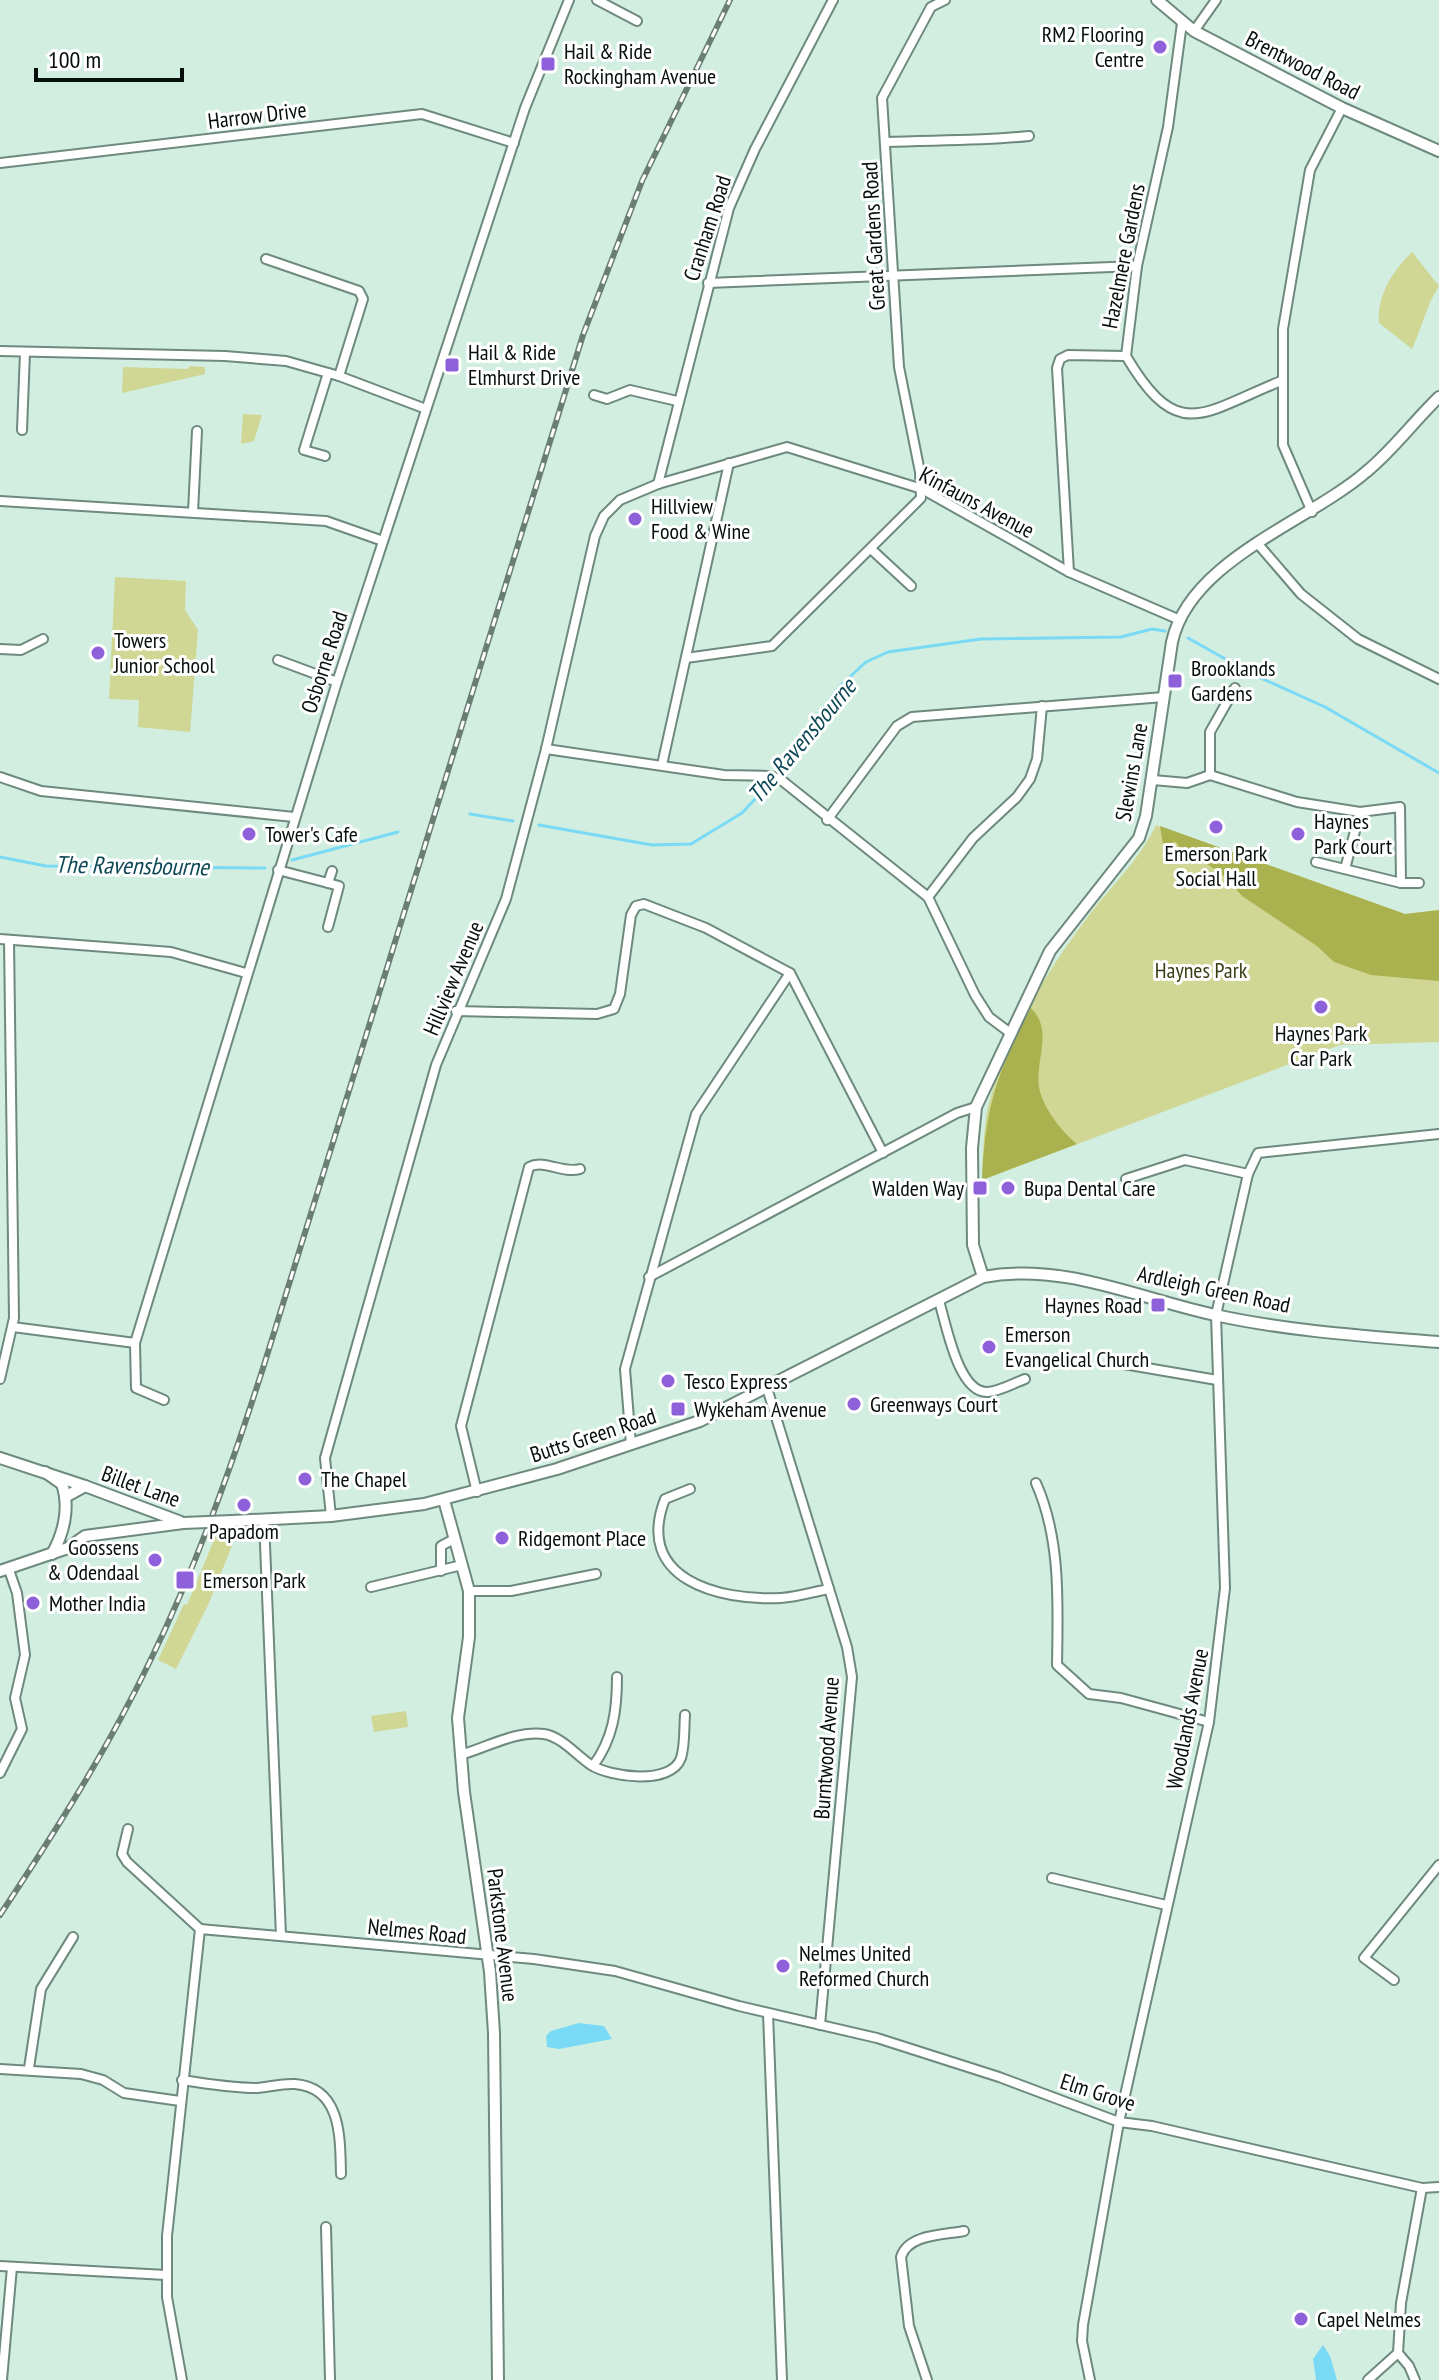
<svg xmlns="http://www.w3.org/2000/svg" width="1439" height="2380" font-family="'PT Sans Narrow',sans-serif">
	<style>
		.green { fill: #d0d794 }
		.forest { fill: #aab14f }
		.water { fill: #7adaf5 }
		.lines { fill: none; stroke-linecap: round; stroke-linejoin: round }
		.stream { stroke: #7adaf5; stroke-width: 3 }
		.minor-casing { stroke: #6e897d; stroke-width: 12 }
		.tertiary-casing { stroke: #6e897d; stroke-width: 14 }
		.minor { stroke: #fff; stroke-width: 8 }
		.tertiary { stroke: #fff; stroke-width: 10 }
		.rail-casing { stroke: #6b7e75; stroke-width: 6 }
		.rail { stroke: #fff; stroke-width: 3; stroke-dasharray: 9; stroke-linecap: butt }
		.tertiary-bridge-casing { stroke: #6e897d; stroke-width: 14; stroke-linecap: butt }
		.tertiary-bridge { stroke: #fff; stroke-width: 10 }
		.poi-dot { fill: #8e60da; stroke: #fff; stroke-width: 3 }
		.labels { text-anchor: middle; stroke-width: 6; stroke-linejoin: round; paint-order: stroke }
		.poi-label { font-size: 22px; fill: #060f0b; stroke: #fff; text-anchor: start }
		.street-label { font-size: 22px; fill: #060f0b; stroke: #fff }
		.park-label { font-size: 22px; fill: #3a3d14; stroke: #fff }
		.water-label { font-size: 24px; font-style: italic; fill: #0e4856; stroke: #fff }
	</style>
	<rect width="100%" height="100%" fill="#d1eee0"/>
	<!-- green -->
	<g class="green">
		<path d="M1412 252 1439 286C1427 304 1422 327 1412 349L1379 323C1377 295 1392 272 1412 252Z"/>
		<path d="M190 366 205 367V374L122 393 123 367 187 369Z"/>
		<path d="M243 414 262 415 254 441 241 444Z"/>
		<path d="M115 577 186 581 185 610 198 630 190 732 138 727 139 700 109 699Z"/>
		<path d="M1156 825 1405 914 1439 910V1042L1340 1045 982 1180C983 1156 983 1131 988 1107 1005 1040 1046 972 1087 918 1111 886 1139 861 1156 825Z"/>
		<path d="M219 1528H228L236 1536 208 1605 176 1669 158 1660 184 1604 187 1605Z"/>
		<path d="M406 1711 408 1727 374 1732 371 1716Z"/>
	</g>
	<!-- forest -->
	<g class="forest">
		<path d="M1160 826 1405 914 1439 910V981L1371 975 1334 962 1317 946 1242 896 1224 876 1207 864 1187 860 1176 842 1163 844Z"/>
		<path d="M1031 1008C1054 1031 1035 1059 1039 1087 1043 1108 1061 1131 1077 1144L982 1180C985 1108 997 1072 1031 1008Z"/>
	</g>
	<!-- water -->
	<g class="water">
		<path d="M579 2023 604 2026 612 2039 559 2049 547 2047 546 2036 551 2031Z"/>
		<path d="M1323 2345 1330 2356 1337 2380H1316L1313 2359Z"/>
	</g>
	<g class="lines">
		<!-- stream -->
		<g class="stream">
			<path d="M1188 638 1252 674 1325 707 1439 773"/>
			<path d="M470 814 513 821"/>
			<path d="M539 825 652 845 691 844 742 813 784 768 809 726 841 685 866 662 888 652 981 639 1121 637 1152 629 1165 631"/>
			<path d="M0 857 46 866 265 868"/>
			<path d="M292 860 398 832"/>
		</g>
		<defs>
			<g id="minor">
				<path d="M597 0 637 21"/>
				<path d="M1182 23 1168 127 1137 266 1126 356C1178 444 1202 413 1281 381"/>
				<path d="M1194 31 1216 0"/>
				<path d="M886 142C934 140 981 141 1029 136"/>
				<path d="M0 163 422 114 514 143"/>
				<path d="M266 259 359 291 363 299 339 376"/>
				<path d="M708 283 1137 266"/>
				<path d="M0 351 225 356 286 361 339 376 426 409"/>
				<path d="M594 395 607 399 630 390 677 401"/>
				<path d="M22 430 25 352"/>
				<path d="M325 456 304 450 328 373"/>
				<path d="M658 484 729 208 755 149 833 0"/>
				<path d="M0 501 326 521 383 541"/>
				<path d="M193 512 197 431"/>
				<path d="M1312 512 1283 445V329L1310 170 1342 108"/>
				<path d="M1258 544 1301 594 1358 639 1439 679"/>
				<path d="M871 549 911 586"/>
				<path d="M1069 572 1057 368 1060 359 1068 355 1126 356"/>
				<path d="M0 649 21 650 43 639"/>
				<path d="M686 658 772 646 921 498 920 472 899 367 882 98 931 7 945 0"/>
				<path d="M278 660 337 682"/>
				<path d="M546 749 724 775 770 776 780 779 928 897 975 995 989 1017 1009 1032"/>
				<path d="M662 765 729 463"/>
				<path d="M1210 775V732L1235 688"/>
				<path d="M0 777 41 791 294 817"/>
				<path d="M1153 780 1187 783 1210 775 1297 802 1360 812 1400 807 1401 883"/>
				<path d="M827 820 897 726 912 717 1164 697"/>
				<path d="M1316 862 1401 883H1419"/>
				<path d="M1345 869 1360 812"/>
				<path d="M278 870 328 883"/>
				<path d="M928 897 973 838 1017 797 1030 779 1037 759 1042 706"/>
				<path d="M328 927 339 886 328 883 332 871"/>
				<path d="M0 939 171 952 246 973"/>
				<path d="M456 1011 597 1014 614 1009 620 994 631 915 636 906 644 904 706 928 790 973 883 1153"/>
				<path d="M1126 1179 1185 1160 1248 1174"/>
				<path d="M649 1277 957 1113 976 1107"/>
				<path d="M939 1301C946 1323 958 1394 988 1392 1000 1391 1014 1383 1025 1379"/>
				<path d="M13 1327 135 1343"/>
				<path d="M1112 1362 1217 1380"/>
				<path d="M0 1379 14 1318 9 940"/>
				<path d="M767 1388 847 1647 852 1677 820 2025"/>
				<path d="M164 1400 136 1388 135 1343 337 682 525 108 569 0"/>
				<path d="M631 1444 625 1369 696 1114 790 973"/>
				<path d="M1036 1483C1061 1539 1058 1604 1057 1665L1089 1694 1121 1698 1209 1722"/>
				<path d="M690 1489 665 1499C634 1579 718 1601 781 1598 797 1597 813 1592 829 1589"/>
				<path d="M477 1492 461 1426 529 1167C545 1159 562 1174 580 1169"/>
				<path d="M331 1516 325 1458 436 1065 506 899 546 749 595 536 604 516 620 500 658 484 787 447 922 489 1069 572 1180 620"/>
				<path d="M264 1520 281 1936"/>
				<path d="M441 1571V1546L454 1539"/>
				<path d="M371 1587 462 1565"/>
				<path d="M469 1591H511L596 1574"/>
				<path d="M460 1755C486 1748 516 1730 544 1734 562 1737 576 1755 591 1765 610 1777 671 1786 681 1758 685 1746 684 1728 685 1715"/>
				<path d="M593 1766C613 1739 617 1711 617 1677"/>
				<path d="M0 1773 22 1729 15 1698 25 1655 17 1593 9 1570"/>
				<path d="M128 1829 122 1854 127 1862 200 1929"/>
				<path d="M1052 1878 1166 1905"/>
				<path d="M200 1929 534 1959 615 1971 739 2006 877 2038 999 2077 1119 2122 1152 2126 1422 2188 1439 2187"/>
				<path d="M1394 1980 1364 1958 1439 1865"/>
				<path d="M768 2013 782 2380"/>
				<path d="M29 2068 41 1989 73 1937"/>
				<path d="M0 2069 81 2074 103 2080 124 2093 180 2101"/>
				<path d="M182 2080C207 2084 232 2088 257 2088 270 2087 282 2083 295 2084 342 2088 340 2138 341 2174"/>
				<path d="M326 2227 330 2380"/>
				<path d="M0 2266 166 2275"/>
				<path d="M2 2380 12 2267"/>
				<path d="M182 2380 167 2297V2236L200 1929"/>
				<path d="M927 2380 909 2326 901 2257C908 2234 944 2235 964 2231"/>
				<path d="M1090 2380 1082 2341 1083 2325 1119 2122 1209 1722 1225 1588 1216 1315 1248 1174 1258 1153 1439 1134"/>
				<path d="M1368 2380 1398 2353"/>
				<path d="M1415 2380 1409 2366 1398 2353 1401 2303 1422 2188"/>
			</g>
			<g id="tertiary">
				<path d="M1157 0 1194 31 1342 108 1439 151"/>
				<path d="M983 1277 973 1245 972 1148 976 1107 1050 951 1139 838 1146 816 1172 642C1190 560 1308 522 1366 472 1393 450 1414 421 1439 397"/>
				<path d="M0 1458 85 1486"/>
				<path d="M45 1472 62 1484C70 1507 64 1533 52 1554"/>
				<path d="M65 1497 85 1486 181 1522"/>
				<path d="M444 1500 469 1591V1637L458 1718 464 1792 490 1972 494 2033 498 2380"/>
				<path d="M232 1521 331 1516 424 1504 557 1469 700 1421 983 1277C1063 1262 1137 1298 1215 1315 1288 1331 1364 1336 1439 1342"/>
				<path d="M0 1571 68 1548 85 1536 183 1523"/>
			</g>
		</defs>
		<!-- minor casing -->
		<use href="#minor" class="minor-casing"/>
		<!-- tertiary casing -->
		<use href="#tertiary" class="tertiary-casing"/>
		<!-- minor -->
		<use href="#minor" class="minor"/>
		<!-- tertiary -->
		<use href="#tertiary" class="tertiary"/>
		<defs>
			<path id="rail" d="M0 1915C55 1832 108 1749 151 1659 197 1565 232 1465 264 1365L583 335 642 181 730 0"/>
		</defs>
		<!-- rail casing -->
		<use href="#rail" class="rail-casing"/>
		<!-- rail -->
		<use href="#rail" class="rail"/>
		<defs>
			<path id="tertiary-bridge" d="M183 1523 232 1521"/>
		</defs>
		<!-- tertiary-bridge casing -->
		<use href="#tertiary-bridge" class="tertiary-bridge-casing"/>
		<!-- tertiary-bridge -->
		<use href="#tertiary-bridge" class="tertiary-bridge"/>
	</g>
	<!-- markers -->
	<g class="poi-dot">
		<circle cx="1160" cy="47" r="8"/>
		<rect x="540" y="56" width="16" height="16" rx="4"/>
		<rect x="444" y="357" width="16" height="16" rx="4"/>
		<circle cx="635" cy="519" r="8"/>
		<circle cx="98" cy="653" r="8"/>
		<rect x="1167" y="673" width="16" height="16" rx="4"/>
		<circle cx="1216" cy="827" r="8"/>
		<circle cx="249" cy="834" r="8"/>
		<circle cx="1298" cy="834" r="8"/>
		<circle cx="1321" cy="1007" r="8"/>
		<rect x="972" y="1180" width="16" height="16" rx="4"/>
		<circle cx="1008" cy="1188" r="8"/>
		<rect x="1150" y="1297" width="16" height="16" rx="4"/>
		<circle cx="989" cy="1347" r="8"/>
		<circle cx="668" cy="1381" r="8"/>
		<circle cx="854" cy="1404" r="8"/>
		<rect x="670" y="1401" width="16" height="16" rx="4"/>
		<circle cx="305" cy="1479" r="8"/>
		<circle cx="244" cy="1505" r="8"/>
		<circle cx="502" cy="1538" r="8"/>
		<circle cx="155" cy="1560" r="8"/>
		<rect x="175" y="1570" width="20" height="20" rx="4"/>
		<circle cx="33" cy="1603" r="8"/>
		<circle cx="783" cy="1966" r="8"/>
		<circle cx="1301" cy="2319" r="8"/>
	</g>
	<g class="labels">
		<!-- poi labels -->
		<g class="poi-label">
			<text x="1144" y="42" text-anchor="end">RM2 Flooring<tspan x="1144" dy="25">Centre</tspan></text>
			<text x="564" y="59">Hail &amp; Ride<tspan x="564" dy="25">Rockingham Avenue</tspan></text>
			<text x="468" y="360">Hail &amp; Ride<tspan x="468" dy="25">Elmhurst Drive</tspan></text>
			<text x="651" y="514">Hillview<tspan x="651" dy="25">Food &amp; Wine</tspan></text>
			<text x="114" y="648">Towers<tspan x="114" dy="25">Junior School</tspan></text>
			<text x="1191" y="676">Brooklands<tspan x="1191" dy="25">Gardens</tspan></text>
			<text x="1314" y="829">Haynes<tspan x="1314" dy="25">Park Court</tspan></text>
			<text x="265" y="842">Tower's Cafe</text>
			<text x="1216" y="861" text-anchor="middle">Emerson Park<tspan x="1216" dy="25">Social Hall</tspan></text>
			<text x="1321" y="1041" text-anchor="middle">Haynes Park<tspan x="1321" dy="25">Car Park</tspan></text>
			<text x="964" y="1196" text-anchor="end">Walden Way</text>
			<text x="1024" y="1196">Bupa Dental Care</text>
			<text x="1142" y="1313" text-anchor="end">Haynes Road</text>
			<text x="1005" y="1342">Emerson<tspan x="1005" dy="25">Evangelical Church</tspan></text>
			<text x="684" y="1389">Tesco Express</text>
			<text x="870" y="1412">Greenways Court</text>
			<text x="694" y="1417">Wykeham Avenue</text>
			<text x="321" y="1487">The Chapel</text>
			<text x="244" y="1539" text-anchor="middle">Papadom</text>
			<text x="518" y="1546">Ridgemont Place</text>
			<text x="139" y="1555" text-anchor="end">Goossens<tspan x="139" dy="25">&amp; Odendaal</tspan></text>
			<text x="203" y="1588">Emerson Park</text>
			<text x="49" y="1611">Mother India</text>
			<text x="799" y="1961">Nelmes United<tspan x="799" dy="25">Reformed Church</tspan></text>
			<text x="1317" y="2327">Capel Nelmes</text>
		</g>
		<!-- street labels -->
		<g class="street-label">
			<text transform="translate(1303 65) rotate(27)" y="8">Brentwood Road</text>
			<text transform="translate(257 115) rotate(-7)" y="8">Harrow Drive</text>
			<text transform="translate(707 228) rotate(-72)" y="8">Cranham Road</text>
			<text transform="translate(873 236) rotate(-93)" y="8">Great Gardens Road</text>
			<text transform="translate(1123 256) rotate(-79)" y="8">Hazelmere Gardens</text>
			<text transform="translate(977 502) rotate(28)" y="8">Kinfauns Avenue</text>
			<text transform="translate(324 662) rotate(-72)" y="8">Osborne Road</text>
			<text transform="translate(1131 772) rotate(-80)" y="8">Slewins Lane</text>
			<text transform="translate(453 978) rotate(-67)" y="8">Hillview Avenue</text>
			<text transform="translate(1214 1289) rotate(12)" y="8">Ardleigh Green Road</text>
			<text transform="translate(593 1435) rotate(-18)" y="8">Butts Green Road</text>
			<text transform="translate(141 1486) rotate(20)" y="8">Billet Lane</text>
			<text transform="translate(1187 1719) rotate(-79)" y="8">Woodlands Avenue</text>
			<text transform="translate(826 1748) rotate(-86)" y="8">Burntwood Avenue</text>
			<text transform="translate(417 1931) rotate(6)" y="8">Nelmes Road</text>
			<text transform="translate(503 1935) rotate(83)" y="8">Parkstone Avenue</text>
			<text transform="translate(1098 2092) rotate(18)" y="8">Elm Grove</text>
		</g>
		<!-- park labels -->
		<g class="park-label">
			<text x="1201" y="978">Haynes Park</text>
		</g>
		<!-- water labels -->
		<g class="water-label">
			<text transform="translate(802 741) rotate(-50)" y="8">The Ravensbourne</text>
			<text transform="translate(132 866) rotate(1)" y="8">The Ravensbourne</text>
		</g>
	</g>
	<!-- scale -->
	<path d="M36 68v12h146v-12" fill="none" stroke="#060f0b" stroke-width="4"/>
	<text x="48" y="68" font-size="24" fill="#060f0b" stroke="#ffffff" stroke-width="6" paint-order="stroke">100 m</text>
</svg>
